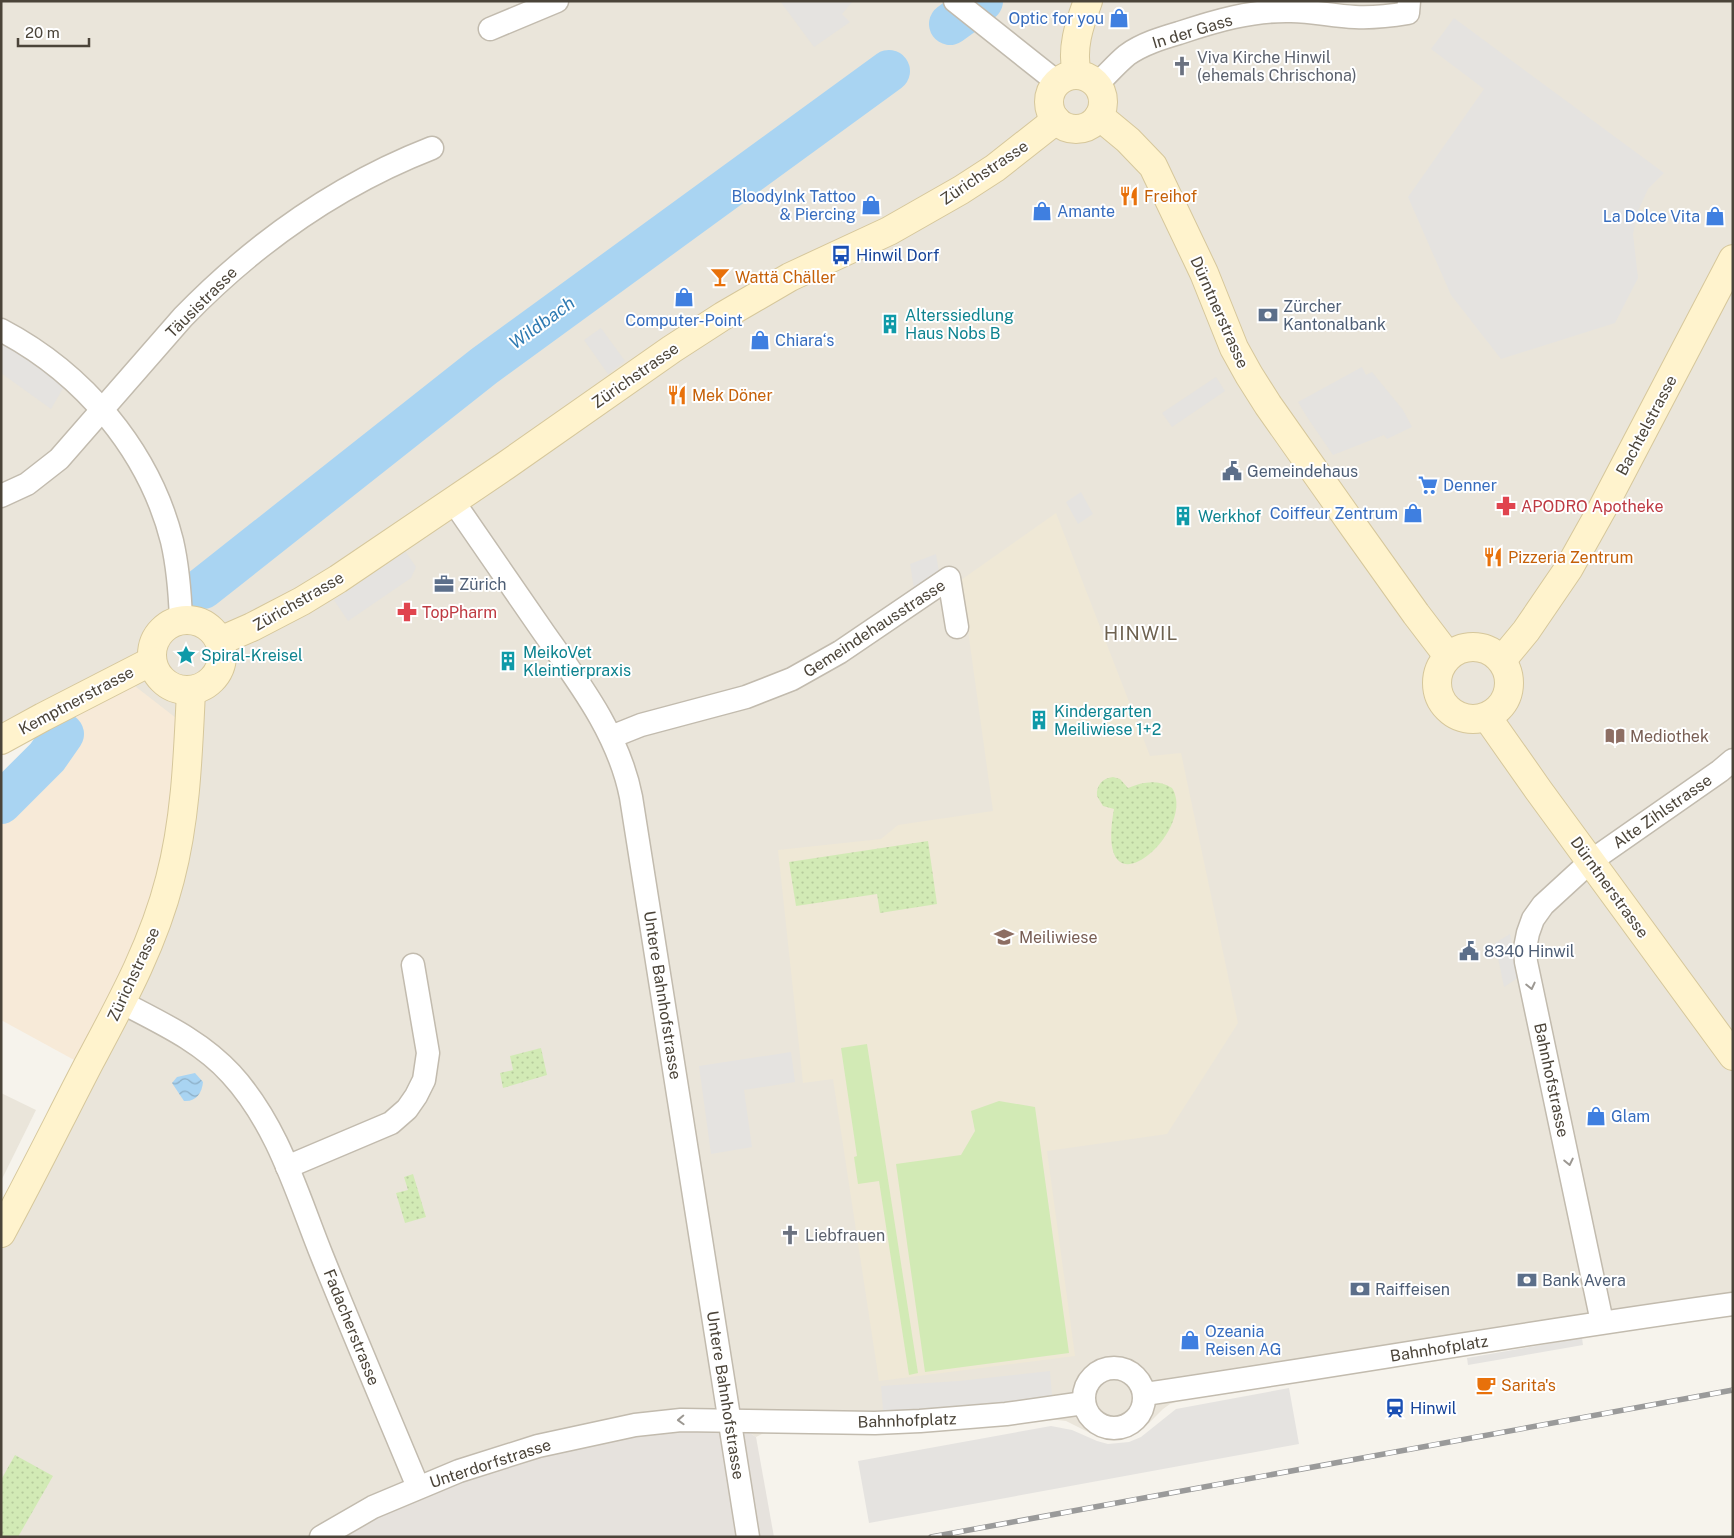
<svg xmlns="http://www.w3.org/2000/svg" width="1734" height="1538" font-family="'Public Sans',sans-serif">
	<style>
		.residential { fill: #eae5da }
		.commercial { fill: #f7ead8 }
		.industrial { fill: #e6e2dd }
		.education { fill: #efe8d6 }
		.grass { fill: #d2eab5 }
		.park { fill: url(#park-dots) }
		.parking { fill: #e5e3e0 }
		.water { fill: url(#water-waves) }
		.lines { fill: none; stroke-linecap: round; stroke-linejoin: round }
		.river { stroke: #a9d4f2; stroke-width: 42 }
		.street-casing { stroke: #c2bbae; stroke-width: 25 }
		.secondary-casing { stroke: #d6c79b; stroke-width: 30 }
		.street { stroke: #fff; stroke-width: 22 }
		.secondary { stroke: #fff3cd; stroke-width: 28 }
		.rail-casing { stroke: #9a9a9a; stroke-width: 5.5 }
		.rail { stroke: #fff; stroke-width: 4; stroke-dasharray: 11; stroke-linecap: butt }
		.oneway { stroke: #9c9892 }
		.labels { text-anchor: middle; stroke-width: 4; stroke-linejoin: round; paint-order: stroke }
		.shop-label { font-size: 16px; fill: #366cbe; stroke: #fff; text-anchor: start }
		.street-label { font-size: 16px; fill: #4b4439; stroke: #fff }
		.worship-label { font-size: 16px; fill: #5b616d; stroke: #fff; text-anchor: start }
		.food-label { font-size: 16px; fill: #c56008; stroke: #fff; text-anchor: start }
		.transit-label { font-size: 16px; fill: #164399; stroke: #fff; text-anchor: start }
		.service-label { font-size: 16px; fill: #4e5e75; stroke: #fff; text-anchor: start }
		.culture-label { font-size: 16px; fill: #0d838f; stroke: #fff; text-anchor: start }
		.health-label { font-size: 16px; fill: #be3a42; stroke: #fff; text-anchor: start }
		.education-label { font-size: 16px; fill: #785e54; stroke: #fff; text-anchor: start }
		.water-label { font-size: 18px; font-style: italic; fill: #2e7ab2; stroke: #fff }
		.quarter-label { font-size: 19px; letter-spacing: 1px; fill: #6e6250; stroke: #fff }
	</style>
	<defs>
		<pattern id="park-dots" width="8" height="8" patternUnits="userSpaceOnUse" patternTransform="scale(1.25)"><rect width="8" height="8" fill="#d2eab5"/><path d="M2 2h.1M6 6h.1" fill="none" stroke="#b6ca9c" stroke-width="1.8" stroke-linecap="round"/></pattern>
		<pattern id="water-waves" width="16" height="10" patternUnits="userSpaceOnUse" patternTransform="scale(1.25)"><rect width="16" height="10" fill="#a9d4f2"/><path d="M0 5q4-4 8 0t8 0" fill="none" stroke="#8caec5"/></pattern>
	</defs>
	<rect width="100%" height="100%" fill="#f6f3ec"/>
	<!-- residential -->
	<g class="residential">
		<path d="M1 1H1733V1314L1188 1398 1170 1404 1163 1409 1146 1426 1135 1433 1121 1437 1108 1438 1094 1435 1066 1421 1049 1419 1005 1426 915 1433 773 1431 764 1433 756 1437 729 1419 321 1537H1V1233L87 1067 122 676 1 735Z"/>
		<path d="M1 1093 36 1110 1 1181Z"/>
	</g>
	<!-- commercial -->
	<path class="commercial" d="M122 676 189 728 181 822 87 1067 1 1020V803L52 750 63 734 82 692Z"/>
	<!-- industrial -->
	<path class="industrial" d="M729 1419 756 1437 774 1537H321L515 1452Z"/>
	<!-- education -->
	<path class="education" d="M1056 513 1150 756 1181 753 1238 1023 1167 1134 1047 1151 1075 1356 879 1381 833 1079 803 1083 778 850 881 839 898 825 993 811 961 580Z"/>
	<!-- grass -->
	<g class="grass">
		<path d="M867 1044 918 1373 909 1375 879 1181 858 1184 854 1157 857 1156 841 1048Z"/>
		<path d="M999 1101 1035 1107 1069 1353 925 1372 896 1164 961 1155 975 1131 971 1111Z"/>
	</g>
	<!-- park -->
	<g class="park">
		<path d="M1113 777 1120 779 1128 788C1143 782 1157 779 1172 788 1199 830 1093 924 1114 809L1103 806 1097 796C1096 785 1103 778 1113 777Z"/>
		<path d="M928 841 937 904 880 913 877 894 796 906 789 862Z"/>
		<path d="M541 1048 547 1075 503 1088 500 1073 513 1070 510 1056Z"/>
		<path d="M413 1174 426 1217 405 1223 396 1193 408 1190 404 1177Z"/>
		<path d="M15 1455 53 1476 18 1537H1V1480Z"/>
	</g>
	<!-- parking -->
	<g class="parking">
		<path d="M780 1H853L842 14 850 22 814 47Z"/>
		<path d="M1454 18 1664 173 1648 189 1638 211 1633 234 1638 278 1615 323 1501 359 1451 295 1408 197 1484 89 1431 49Z"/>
		<path d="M601 328 625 361 608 374 584 340Z"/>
		<path d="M1 330 69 378 51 409 1 373Z"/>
		<path d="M1362 367 1366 375 1372 372 1403 410 1412 427 1387 439 1384 435 1333 455 1307 417 1298 402Z"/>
		<path d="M1216 377 1225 391 1172 427 1162 413Z"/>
		<path d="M1081 492 1093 514 1078 524 1066 502Z"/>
		<path d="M405 551 416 567 411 578 348 621 334 600Z"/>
		<path d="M936 554 941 584 916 601 910 564Z"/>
		<path d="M1510 934 1519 977 1504 987 1495 943Z"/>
		<path d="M791 1052 795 1082 744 1090 752 1147 711 1154 699 1066Z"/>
		<path d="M1582 1338 1583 1345 1468 1365 1467 1358Z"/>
		<path d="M1050 1371 1053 1408 884 1422 881 1386 959 1381Z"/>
		<path d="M1289 1388 1299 1444 869 1523 858 1461 1051 1426 1072 1430 1097 1441 1108 1444 1129 1442 1141 1437 1176 1409Z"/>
	</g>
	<!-- water -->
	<path class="water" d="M195 1073 203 1082C202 1093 196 1102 184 1101L172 1083 177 1077Z"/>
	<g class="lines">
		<!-- river -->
		<g class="river">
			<path d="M950 24 982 1"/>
			<path d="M203 588 484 366 889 71"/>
			<path d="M1 803 47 757 63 734"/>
		</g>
		<defs>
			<g id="street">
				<path d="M955 1 1057 82"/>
				<path d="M490 29 557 1"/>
				<path d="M1097 84C1107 75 1116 64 1127 55 1142 44 1162 38 1179 33 1215 21 1252 10 1291 11 1312 11 1333 16 1355 17 1372 18 1390 16 1408 13L1409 1"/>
				<path d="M1 330C83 373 149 450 172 541 178 567 180 593 181 620"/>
				<path d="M1 496 27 484 59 459 183 317C254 244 337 185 432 148"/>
				<path d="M453 501C483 545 514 589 544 633 580 684 619 735 631 797L748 1537"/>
				<path d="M611 737 641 725 746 697 792 679 840 652 949 578 957 627"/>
				<path d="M121 1002C161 1023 201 1041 231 1074 278 1125 297 1194 322 1256 353 1333 386 1410 418 1487"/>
				<path d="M287 1167 391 1123 407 1109 416 1096 424 1080 428 1053 413 965"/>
				<path d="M1602 1322 1526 962 1525 948 1528 933 1533 919 1543 905 1591 861 1720 771 1733 760"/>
				<circle cx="1114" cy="1398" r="30"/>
				<path d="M1145 1394C1341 1365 1536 1331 1733 1304"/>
				<path d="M321 1537 373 1507 459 1471 538 1446 635 1425 681 1420 875 1423 920 1421 1006 1414 1084 1403"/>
			</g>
			<g id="secondary">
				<path d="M1077 74C1071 49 1079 25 1088 1"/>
				<circle cx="1076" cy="102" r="27"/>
				<path d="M1099 116 1128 140 1153 166 1204 273 1234 348 1249 375 1268 405 1354 527 1416 614 1448 656"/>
				<circle cx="187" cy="655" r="35"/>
				<path d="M220 641 252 627 302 601 338 579 505 466 672 349 723 316 790 277 889 231 961 190 995 168 1056 120"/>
				<circle cx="1473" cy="683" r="36"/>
				<path d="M1502 660 1526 631 1569 568 1602 509 1733 259"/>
				<path d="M1487 717 1539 791 1733 1056"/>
				<path d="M1 740 43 717 152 661"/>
				<path d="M1 1233C31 1178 59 1121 88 1065 120 1005 153 946 170 879 186 818 188 754 191 691"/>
			</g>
		</defs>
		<!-- street casing -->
		<use href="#street" class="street-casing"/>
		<!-- secondary casing -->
		<use href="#secondary" class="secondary-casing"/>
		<!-- street -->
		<use href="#street" class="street"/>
		<!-- secondary -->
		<use href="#secondary" class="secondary"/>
		<defs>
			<path id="rail" d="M931 1537 1733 1390"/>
		</defs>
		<!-- rail casing -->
		<use href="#rail" class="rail-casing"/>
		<!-- rail -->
		<use href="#rail" class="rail"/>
	</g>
	<!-- one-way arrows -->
	<defs><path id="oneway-chevron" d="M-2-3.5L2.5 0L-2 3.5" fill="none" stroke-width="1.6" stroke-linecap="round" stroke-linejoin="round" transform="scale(1.25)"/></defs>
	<g class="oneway">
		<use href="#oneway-chevron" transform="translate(1531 986) rotate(77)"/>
		<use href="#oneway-chevron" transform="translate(1569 1162) rotate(78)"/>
		<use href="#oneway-chevron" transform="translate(681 1420) rotate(178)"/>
	</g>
	<!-- icons -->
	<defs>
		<symbol id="shop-bare" viewBox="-9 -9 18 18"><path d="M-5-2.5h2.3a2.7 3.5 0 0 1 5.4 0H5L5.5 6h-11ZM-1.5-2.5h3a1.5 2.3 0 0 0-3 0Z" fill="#3f7fe0" stroke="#fff" stroke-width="2.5" paint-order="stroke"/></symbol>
		<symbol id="church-bare" viewBox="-9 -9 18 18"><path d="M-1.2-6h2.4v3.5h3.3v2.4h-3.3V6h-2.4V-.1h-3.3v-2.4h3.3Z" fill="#6b7280" stroke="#fff" stroke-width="2.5" paint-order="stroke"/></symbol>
		<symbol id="restaurant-bare" viewBox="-9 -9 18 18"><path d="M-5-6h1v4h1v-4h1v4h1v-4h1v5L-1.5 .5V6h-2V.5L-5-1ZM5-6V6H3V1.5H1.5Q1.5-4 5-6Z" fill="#e8710a" stroke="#fff" stroke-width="2.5" paint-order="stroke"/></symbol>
		<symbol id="bus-bare" viewBox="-9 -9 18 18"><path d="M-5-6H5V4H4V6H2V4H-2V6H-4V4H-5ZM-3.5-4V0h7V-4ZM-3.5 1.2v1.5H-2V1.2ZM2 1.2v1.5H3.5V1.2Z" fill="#1a4fb4" stroke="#fff" stroke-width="2.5" paint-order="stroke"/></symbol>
		<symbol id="bar-bare" viewBox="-9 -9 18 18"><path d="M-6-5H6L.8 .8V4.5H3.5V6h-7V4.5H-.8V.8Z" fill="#e8710a" stroke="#fff" stroke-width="2.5" paint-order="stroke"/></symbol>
		<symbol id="bank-bare" viewBox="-9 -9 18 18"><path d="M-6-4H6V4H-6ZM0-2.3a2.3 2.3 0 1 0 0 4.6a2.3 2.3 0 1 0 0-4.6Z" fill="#5c6f8a" stroke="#fff" stroke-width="2.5" paint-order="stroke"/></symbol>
		<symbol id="building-bare" viewBox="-9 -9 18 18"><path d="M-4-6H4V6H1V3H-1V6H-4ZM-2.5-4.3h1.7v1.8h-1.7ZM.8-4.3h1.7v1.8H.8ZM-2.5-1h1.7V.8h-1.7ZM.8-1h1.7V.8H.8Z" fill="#0f9aa8" stroke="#fff" stroke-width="2.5" paint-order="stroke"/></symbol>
		<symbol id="civic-bare" viewBox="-9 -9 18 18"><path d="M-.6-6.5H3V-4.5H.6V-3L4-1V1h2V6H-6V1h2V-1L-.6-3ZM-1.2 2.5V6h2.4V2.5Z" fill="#5c6f8a" stroke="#fff" stroke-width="2.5" paint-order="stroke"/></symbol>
		<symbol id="supermarket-bare" viewBox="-9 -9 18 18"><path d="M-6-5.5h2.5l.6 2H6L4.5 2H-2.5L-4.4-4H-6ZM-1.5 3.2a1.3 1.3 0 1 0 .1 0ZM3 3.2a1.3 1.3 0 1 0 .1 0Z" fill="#3f7fe0" stroke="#fff" stroke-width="2.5" paint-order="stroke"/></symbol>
		<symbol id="pharmacy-bare" viewBox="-9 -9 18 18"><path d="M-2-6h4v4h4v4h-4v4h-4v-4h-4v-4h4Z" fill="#e0444e" stroke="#fff" stroke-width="2.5" paint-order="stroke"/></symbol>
		<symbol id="office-bare" viewBox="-9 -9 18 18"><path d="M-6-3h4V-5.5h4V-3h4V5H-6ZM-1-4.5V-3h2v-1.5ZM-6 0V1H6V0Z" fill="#5c6f8a" stroke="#fff" stroke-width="2.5" paint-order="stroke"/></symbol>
		<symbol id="sight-bare" viewBox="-9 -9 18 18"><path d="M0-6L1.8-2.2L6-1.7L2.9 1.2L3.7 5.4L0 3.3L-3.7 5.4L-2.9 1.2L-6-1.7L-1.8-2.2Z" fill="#0f9aa8" stroke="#fff" stroke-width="2.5" paint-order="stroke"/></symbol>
		<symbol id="library-bare" viewBox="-9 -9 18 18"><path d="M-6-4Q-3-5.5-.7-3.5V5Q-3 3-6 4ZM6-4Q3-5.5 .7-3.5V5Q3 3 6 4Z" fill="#8d6e63" stroke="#fff" stroke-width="2.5" paint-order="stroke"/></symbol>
		<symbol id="school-bare" viewBox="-9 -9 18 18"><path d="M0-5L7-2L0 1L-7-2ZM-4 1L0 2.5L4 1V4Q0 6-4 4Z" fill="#8d6e63" stroke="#fff" stroke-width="2.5" paint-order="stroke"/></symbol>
		<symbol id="cafe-bare" viewBox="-9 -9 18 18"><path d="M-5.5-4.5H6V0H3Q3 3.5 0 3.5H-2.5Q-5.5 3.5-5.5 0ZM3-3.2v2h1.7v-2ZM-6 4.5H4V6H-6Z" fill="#e8710a" stroke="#fff" stroke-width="2.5" paint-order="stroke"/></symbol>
		<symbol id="station-bare" viewBox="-9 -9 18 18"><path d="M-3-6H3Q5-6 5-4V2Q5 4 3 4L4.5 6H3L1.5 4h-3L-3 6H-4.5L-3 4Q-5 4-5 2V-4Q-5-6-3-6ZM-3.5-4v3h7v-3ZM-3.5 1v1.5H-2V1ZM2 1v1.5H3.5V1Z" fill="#1a4fb4" stroke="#fff" stroke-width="2.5" paint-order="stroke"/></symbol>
	</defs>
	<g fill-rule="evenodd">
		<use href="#shop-bare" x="1105" y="4" width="28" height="28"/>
		<use href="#church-bare" x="1168" y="52" width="28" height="28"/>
		<use href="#restaurant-bare" x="1115" y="182" width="28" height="28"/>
		<use href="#shop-bare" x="857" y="191" width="28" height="28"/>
		<use href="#shop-bare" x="1028" y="197" width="28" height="28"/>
		<use href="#shop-bare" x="1701" y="202" width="28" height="28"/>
		<use href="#bus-bare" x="827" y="241" width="28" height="28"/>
		<use href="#bar-bare" x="706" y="263" width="28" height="28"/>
		<use href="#shop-bare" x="670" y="283" width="28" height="28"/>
		<use href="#bank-bare" x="1254" y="301" width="28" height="28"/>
		<use href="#building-bare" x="876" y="310" width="28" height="28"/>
		<use href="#shop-bare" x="746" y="326" width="28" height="28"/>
		<use href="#restaurant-bare" x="663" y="381" width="28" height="28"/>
		<use href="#civic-bare" x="1218" y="457" width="28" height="28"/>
		<use href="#supermarket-bare" x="1414" y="471" width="28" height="28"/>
		<use href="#pharmacy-bare" x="1492" y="492" width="28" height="28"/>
		<use href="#shop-bare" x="1399" y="499" width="28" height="28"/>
		<use href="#building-bare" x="1169" y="502" width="28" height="28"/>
		<use href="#restaurant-bare" x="1479" y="543" width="28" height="28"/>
		<use href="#office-bare" x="430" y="570" width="28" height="28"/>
		<use href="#pharmacy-bare" x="393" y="598" width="28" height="28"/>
		<use href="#sight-bare" x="172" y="641" width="28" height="28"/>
		<use href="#building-bare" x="494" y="647" width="28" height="28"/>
		<use href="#building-bare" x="1025" y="706" width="28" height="28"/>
		<use href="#library-bare" x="1601" y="722" width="28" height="28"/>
		<use href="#school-bare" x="990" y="923" width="28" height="28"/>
		<use href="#civic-bare" x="1455" y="937" width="28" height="28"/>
		<use href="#shop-bare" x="1582" y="1102" width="28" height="28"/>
		<use href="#church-bare" x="776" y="1221" width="28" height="28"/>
		<use href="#bank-bare" x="1513" y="1266" width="28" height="28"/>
		<use href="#bank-bare" x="1346" y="1275" width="28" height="28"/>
		<use href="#shop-bare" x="1176" y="1326" width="28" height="28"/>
		<use href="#cafe-bare" x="1472" y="1371" width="28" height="28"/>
		<use href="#station-bare" x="1381" y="1394" width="28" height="28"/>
	</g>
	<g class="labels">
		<!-- shop labels -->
		<g class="shop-label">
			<text x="1104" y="24" text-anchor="end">Optic for you</text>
			<text x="856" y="202" text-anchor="end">BloodyInk Tattoo<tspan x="856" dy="18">&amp; Piercing</tspan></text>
			<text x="1057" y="217">Amante</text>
			<text x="1700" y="222" text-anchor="end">La Dolce Vita</text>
			<text x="684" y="326" text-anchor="middle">Computer-Point</text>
			<text x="775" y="346">Chiara‘s</text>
			<text x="1443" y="491">Denner</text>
			<text x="1398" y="519" text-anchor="end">Coiffeur Zentrum</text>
			<text x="1611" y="1122">Glam</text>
			<text x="1205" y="1337">Ozeania<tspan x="1205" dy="18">Reisen AG</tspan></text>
		</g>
		<!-- street labels -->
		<g class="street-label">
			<text transform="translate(1192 31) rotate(-17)" y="6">In der Gass</text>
			<text transform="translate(984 172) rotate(-34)" y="6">Zürichstrasse</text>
			<text transform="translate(201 302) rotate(-45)" y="6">Täusistrasse</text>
			<text transform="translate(1220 312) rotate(66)" y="6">Dürntnerstrasse</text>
			<text transform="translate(635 375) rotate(-35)" y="6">Zürichstrasse</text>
			<text transform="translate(1646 425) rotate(-62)" y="6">Bachtelstrasse</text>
			<text transform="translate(298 601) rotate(-30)" y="6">Zürichstrasse</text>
			<text transform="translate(874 628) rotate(-33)" y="6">Gemeindehausstrasse</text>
			<text transform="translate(76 700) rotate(-28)" y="6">Kemptnerstrasse</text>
			<text transform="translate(1662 811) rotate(-35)" y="6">Alte Zihlstrasse</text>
			<text transform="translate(1610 887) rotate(54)" y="6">Dürntnerstrasse</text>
			<text transform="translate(133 974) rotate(-65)" y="6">Zürichstrasse</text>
			<text transform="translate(663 995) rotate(81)" y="6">Untere Bahnhofstrasse</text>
			<text transform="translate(1552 1080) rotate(78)" y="6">Bahnhofstrasse</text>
			<text transform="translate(352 1327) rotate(68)" y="6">Fadacherstrasse</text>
			<text transform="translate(1439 1348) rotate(-9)" y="6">Bahnhofplatz</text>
			<text transform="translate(726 1395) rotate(81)" y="6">Untere Bahnhofstrasse</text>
			<text transform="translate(907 1420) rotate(-2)" y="6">Bahnhofplatz</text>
			<text transform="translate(490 1463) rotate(-18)" y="6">Unterdorfstrasse</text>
		</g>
		<!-- worship labels -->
		<g class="worship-label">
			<text x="1197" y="63">Viva Kirche Hinwil<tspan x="1197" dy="18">(ehemals Chrischona)</tspan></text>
			<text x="805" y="1241">Liebfrauen</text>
		</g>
		<!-- food labels -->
		<g class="food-label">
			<text x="1144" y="202">Freihof</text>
			<text x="735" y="283">Wattä Chäller</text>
			<text x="692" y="401">Mek Döner</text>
			<text x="1508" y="563">Pizzeria Zentrum</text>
			<text x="1501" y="1391">Sarita's</text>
		</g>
		<!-- transit labels -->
		<g class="transit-label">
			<text x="856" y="261">Hinwil Dorf</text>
			<text x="1410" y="1414">Hinwil</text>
		</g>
		<!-- service labels -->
		<g class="service-label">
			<text x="1283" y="312">Zürcher<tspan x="1283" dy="18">Kantonalbank</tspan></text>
			<text x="1247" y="477">Gemeindehaus</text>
			<text x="459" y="590">Zürich</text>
			<text x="1484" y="957">8340 Hinwil</text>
			<text x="1542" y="1286">Bank Avera</text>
			<text x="1375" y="1295">Raiffeisen</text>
		</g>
		<!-- culture labels -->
		<g class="culture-label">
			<text x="905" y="321">Alterssiedlung<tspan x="905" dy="18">Haus Nobs B</tspan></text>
			<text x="1198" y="522">Werkhof</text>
			<text x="523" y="658">MeikoVet<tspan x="523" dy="18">Kleintierpraxis</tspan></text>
			<text x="201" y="661">Spiral-Kreisel</text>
			<text x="1054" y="717">Kindergarten<tspan x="1054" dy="18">Meiliwiese 1+2</tspan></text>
		</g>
		<!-- health labels -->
		<g class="health-label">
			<text x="1521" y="512">APODRO Apotheke</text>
			<text x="422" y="618">TopPharm</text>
		</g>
		<!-- education labels -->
		<g class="education-label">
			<text x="1630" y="742">Mediothek</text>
			<text x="1019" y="943">Meiliwiese</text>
		</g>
		<!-- water labels -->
		<g class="water-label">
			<text transform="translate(542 323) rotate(-36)" y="6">Wildbach</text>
		</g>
		<!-- quarter labels -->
		<g class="quarter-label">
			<text x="1141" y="640">HINWIL</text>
		</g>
	</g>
	<!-- border -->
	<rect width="1734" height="1538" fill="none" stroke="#4b4439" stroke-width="5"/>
	<!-- scale -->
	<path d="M18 38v8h71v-8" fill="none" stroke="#4b4439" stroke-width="2.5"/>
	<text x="25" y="38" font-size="15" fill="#4b4439" stroke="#ffffff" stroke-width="4" paint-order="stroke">20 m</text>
</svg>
